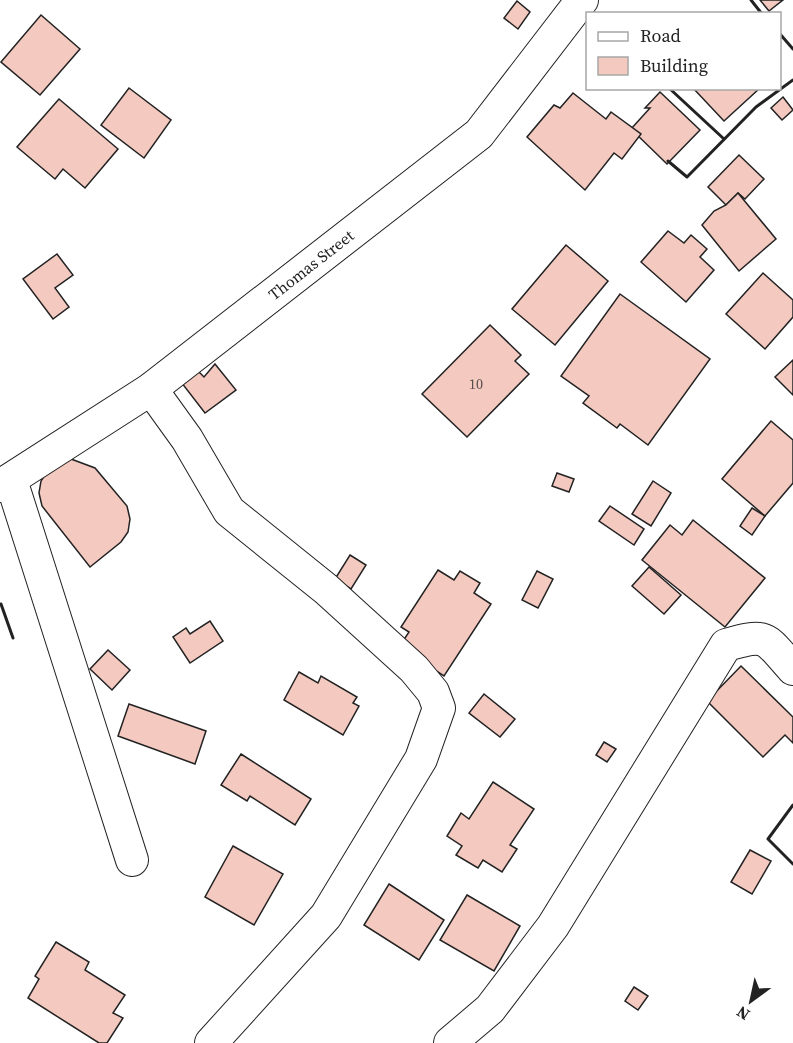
<svg xmlns="http://www.w3.org/2000/svg" width="793" height="1043" font-family="'Source Serif 4',serif">
	<style>
		.building { fill: #f3c9c0; stroke: #222; stroke-width: 1.5 }
		.lines { fill: none; stroke-linecap: round; stroke-linejoin: round }
		.street-casing { stroke: #222; stroke-width: 34 }
		.street { stroke: #fff; stroke-width: 32 }
		.wall { stroke: #222; stroke-width: 3 }
		.labels { text-anchor: middle; stroke-width: 4.5; stroke-linejoin: round; paint-order: stroke }
		.number-label { font-size: 14px; fill: #564c4a }
		.street-label { font-size: 16px; fill: #222; stroke: #fff }
	</style>
	<rect width="100%" height="100%" fill="#fff"/>
	<!-- building -->
	<g class="building">
		<path d="M760 0H783L769 11Z"/>
		<path d="M517 1 530 12 518 29 504 18Z"/>
		<path d="M41 15 80 49 40 95 1 62Z"/>
		<path d="M129 88 171 120 144 158 101 125Z"/>
		<path d="M693 88H760L724 121Z"/>
		<path d="M660 92 700 130 667 164 631 129 650 108H645Z"/>
		<path d="M573 93 606 119 611 112 641 134 622 159 614 153 585 190 527 137 554 105 560 108Z"/>
		<path d="M783 97 793 110 782 120 771 108Z"/>
		<path d="M59 99 118 149 85 188 63 169 55 179 17 147Z"/>
		<path d="M739 155 764 179 745 199 738 193 726 205 708 187Z"/>
		<path d="M738 193 776 239 739 271 702 225 714 211 726 205Z"/>
		<path d="M668 231 684 243 691 235 707 249 700 257 714 270 686 302 641 262Z"/>
		<path d="M566 245 608 281 555 345 512 309Z"/>
		<path d="M57 254 73 275 55 288 69 307 53 319 23 279Z"/>
		<path d="M763 273 793 300V317L765 349 726 314Z"/>
		<path d="M620 294 710 359 648 445 620 424 617 428 583 403 589 396 561 376Z"/>
		<path d="M490 325 521 355 515 361 529 374 467 437 422 394Z"/>
		<path d="M793 360V395L775 377Z"/>
		<path d="M215 364 236 390 205 413 181 382 197 370 204 377Z"/>
		<path d="M771 421 793 440V483L765 516 722 479Z"/>
		<path d="M71 459 95 468 127 506 130 519 128 532 121 542 90 567 42 506 39 493 41 481 48 470Z"/>
		<path d="M557 473 574 479 569 492 552 486Z"/>
		<path d="M653 481 671 493 651 526 632 514Z"/>
		<path d="M610 506 644 529 634 545 599 521Z"/>
		<path d="M752 508 765 516 752 535 740 526Z"/>
		<path d="M693 520 765 578 725 627 642 560 670 525 682 535Z"/>
		<path d="M350 555 366 565 351 589 335 579Z"/>
		<path d="M649 567 681 595 664 614 632 586Z"/>
		<path d="M438 570 454 580 460 571 480 583 474 593 491 604 444 676 399 647 409 632 401 627Z"/>
		<path d="M537 571 553 579 538 608 522 600Z"/>
		<path d="M210 621 223 641 190 663 173 637 186 628 190 634Z"/>
		<path d="M108 650 130 670 112 690 90 669Z"/>
		<path d="M741 666 793 717V743L785 735 763 757 707 701Z"/>
		<path d="M299 672 318 683 321 676 357 697 353 703 359 706 343 735 284 700Z"/>
		<path d="M484 694 515 719 500 737 469 713Z"/>
		<path d="M129 704 206 731 195 764 118 736Z"/>
		<path d="M604 742 616 749 607 762 596 755Z"/>
		<path d="M241 754 311 799 295 825 250 796 247 801 221 785Z"/>
		<path d="M493 782 534 809 510 845 517 849 502 872 483 860 478 868 456 855 462 846 447 836 461 813 469 819Z"/>
		<path d="M233 846 283 874 254 925 205 897Z"/>
		<path d="M750 850 771 861 752 894 731 882Z"/>
		<path d="M389 884 444 920 419 960 364 925Z"/>
		<path d="M467 895 520 926 494 971 440 940Z"/>
		<path d="M56 942 89 962 85 970 125 995 113 1013 123 1018 107 1043H99L28 998 39 979 35 976Z"/>
		<path d="M634 987 648 996 638 1010 625 1001Z"/>
	</g>
	<g class="lines">
		<defs>
			<g id="street">
				<path d="M151 389 187 439 229 511 326 589 414 669 433 692 439 708 421 759 326 916 211 1043"/>
				<path d="M11 480 132 860"/>
				<path id="s1" d="M0 486 151 389 479 134 582 0"/>
				<path d="M450 1043 490 1009 553 926 726 645C769 633 764 637 793 669"/>
			</g>
		</defs>
		<!-- street casing -->
		<use href="#street" class="street-casing"/>
		<!-- street -->
		<use href="#street" class="street"/>
		<!-- wall -->
		<g class="wall">
			<path d="M751 0 762 14"/>
			<path d="M780 34 793 49"/>
			<path d="M669 88 724 139"/>
			<path d="M668 161 687 177 756 107 793 80"/>
			<path d="M1 604 13 638"/>
			<path d="M793 805 768 839 793 864"/>
		</g>
	</g>
	<g class="labels">
		<!-- number labels -->
		<g class="number-label">
			<text x="476" y="389">10</text>
		</g>
		<!-- street labels -->
		<g class="street-label">
			<text dy="6" stroke="none"><textPath href="#s1" startOffset="382">Thomas Street</textPath></text>
		</g>
	</g>
	<!-- legend -->
	<rect x="586" y="12" width="195" height="78" fill="#ffffff" stroke="#a7a7a7" stroke-width="1.5"/>
	<rect x="598" y="32" width="30" height="9" fill="#ffffff" stroke="#a7a7a7" stroke-width="1.5"/>
	<text x="640" y="42" font-size="18" fill="#222222">Road</text>
	<rect x="598" y="57" width="30" height="18" fill="#f3c9c0" stroke="#a7a7a7" stroke-width="1.5"/>
	<text x="640" y="72" font-size="18" fill="#222222">Building</text>
	<!-- north arrow -->
	<g transform="translate(751 1001) rotate(213)" stroke="#ffffff" stroke-width="4.5" paint-order="stroke">
	<path d="M0-4.5L10 22L0 15L-10 22Z" fill="#222222"/>
	<text y="-9" font-size="16" font-weight="bold" text-anchor="middle" fill="#222222">N</text>
	</g>
</svg>
